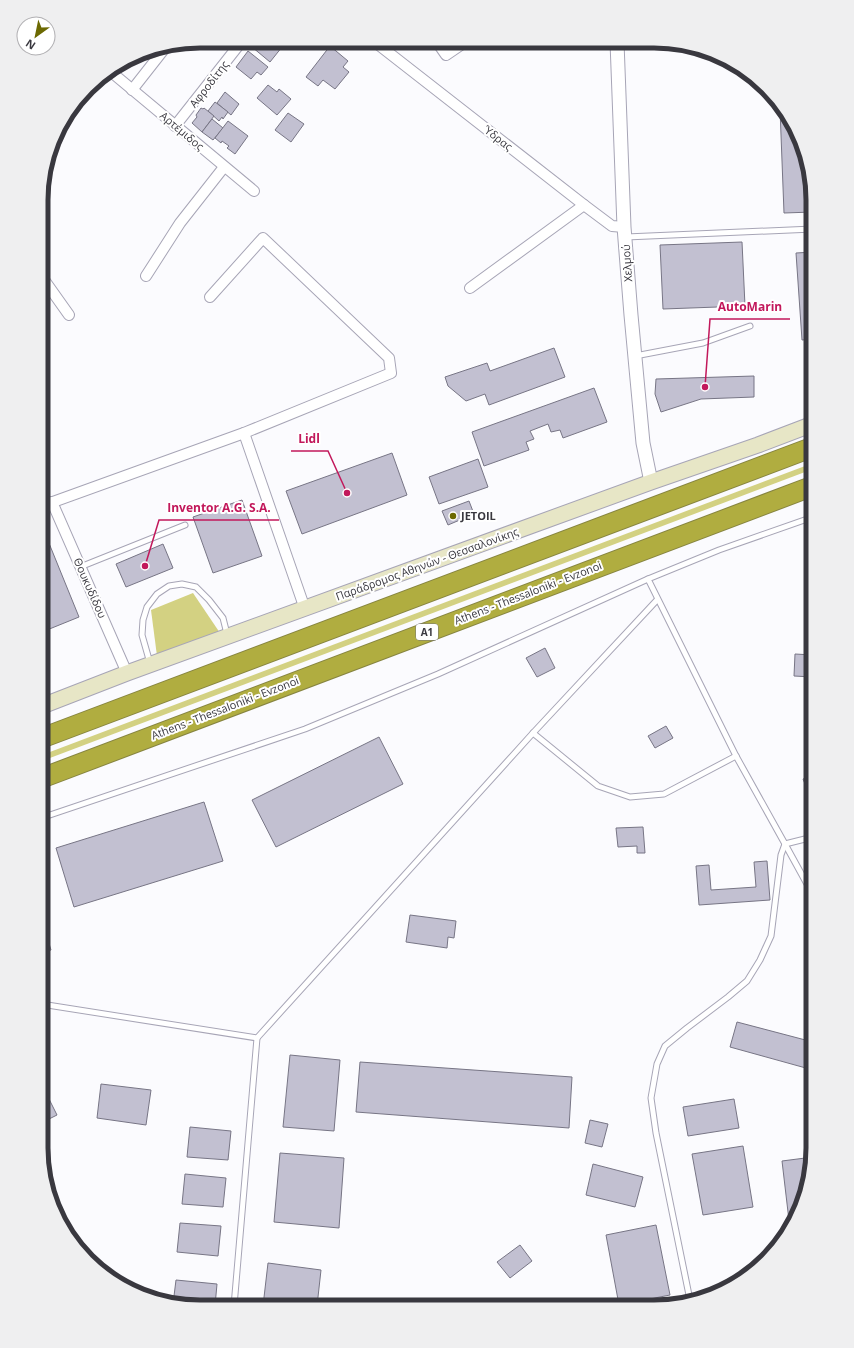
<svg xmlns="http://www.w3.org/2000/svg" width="854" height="1348" font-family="'Open Sans',sans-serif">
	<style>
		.green { fill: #d3d182 }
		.building { fill: #c2c0d1; stroke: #777585 }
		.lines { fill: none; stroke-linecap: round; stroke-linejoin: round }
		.service-casing { stroke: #a7a5b6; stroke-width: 7 }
		.minor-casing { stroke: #a7a5b6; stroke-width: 12 }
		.tertiary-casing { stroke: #a7a5b6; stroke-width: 15 }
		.secondary-casing { stroke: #a7a5b6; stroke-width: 17 }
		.motorway-casing { stroke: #868440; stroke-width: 21 }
		.service { stroke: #fff; stroke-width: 5 }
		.minor { stroke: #fff; stroke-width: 10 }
		.tertiary { stroke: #fff; stroke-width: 13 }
		.secondary { stroke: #e7e6c6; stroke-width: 15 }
		.motorway { stroke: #b0ad40; stroke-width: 19 }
		.poi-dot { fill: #6c6902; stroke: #fff; stroke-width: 1.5 }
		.labels { text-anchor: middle; stroke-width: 4; stroke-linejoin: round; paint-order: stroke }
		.shield { fill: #fff; stroke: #747479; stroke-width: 1 }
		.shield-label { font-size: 10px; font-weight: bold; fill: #39383f }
		.street-label { font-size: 11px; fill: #39383f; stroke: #fff }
		.poi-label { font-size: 11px; font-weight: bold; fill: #39383f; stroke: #fff; text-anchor: start }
		.rim { fill: none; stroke: #39383f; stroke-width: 5 }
		.leader { fill: none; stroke: #c2185b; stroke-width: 1.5 }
		.callout-dot { fill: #c2185b; stroke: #fff; stroke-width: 1.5 }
		.callout-label { font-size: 12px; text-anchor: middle; font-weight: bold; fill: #c2185b; stroke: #fff; stroke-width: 4; stroke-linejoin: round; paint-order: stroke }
	</style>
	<rect width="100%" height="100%" fill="#fbfbfe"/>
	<!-- green -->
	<g class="green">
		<path d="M813 463V469L42 761V755Z"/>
		<path d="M193 593 220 633 157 656 151 610Z"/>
	</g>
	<!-- building -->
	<g class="building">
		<path d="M257 41H276L282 47 270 62 252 47Z"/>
		<path d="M301 41H316L311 49Z"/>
		<path d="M330 46 348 61 343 67 349 72 335 89 323 80 318 86 306 77Z"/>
		<path d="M248 51 268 67 261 75 257 72 251 79 236 67Z"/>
		<path d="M268 85 277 92 279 89 291 99 277 115 257 98Z"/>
		<path d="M225 92 239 104 231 115 217 103Z"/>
		<path d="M215 102 228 112 223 119 222 117 219 121 208 111Z"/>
		<path d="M201 108 203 109 204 108 214 116 202 132 192 123 197 117 196 115Z"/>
		<path d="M780 109H783L801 139 813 200V212L784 213Z"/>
		<path d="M288 113 304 124 291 142 275 130Z"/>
		<path d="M212 119 223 128 213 140 202 132Z"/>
		<path d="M228 121 248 136 235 154 227 148 229 146 222 141 221 143 215 138Z"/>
		<path d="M742 242 745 306 663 309 660 245Z"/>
		<path d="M813 252V339L802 340 796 253Z"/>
		<path d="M554 348 565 377 489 405 485 394 466 401 448 386 445 377 487 363 490 371Z"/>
		<path d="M754 376V397L701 399 661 412 655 394 656 379Z"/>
		<path d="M594 388 607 422 563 438 560 430 551 432 548 424 530 431 534 439 526 442 529 450 484 466 472 432Z"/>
		<path d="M392 453 407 495 302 534 286 491Z"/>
		<path d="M478 459 488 487 439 504 429 477Z"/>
		<path d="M242 500 262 556 213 573 193 517Z"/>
		<path d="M469 501 474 514 448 525 442 511Z"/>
		<path d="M42 526 79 617 42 632Z"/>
		<path d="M163 544 173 568 126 587 116 564Z"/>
		<path d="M545 648 555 668 537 677 526 658Z"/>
		<path d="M795 654 813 655V677L794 676Z"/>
		<path d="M666 726 673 738 655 748 648 736Z"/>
		<path d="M379 737 403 784 276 847 252 800Z"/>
		<path d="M813 775V804L803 779Z"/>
		<path d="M204 802 223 861 74 907 56 848Z"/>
		<path d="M643 827 645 853H637V846L618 847 616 828Z"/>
		<path d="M767 861 770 900 699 905 696 866 709 865 711 890 756 887 754 862Z"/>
		<path d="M410 915 456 921 454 938 448 937 447 948 406 942Z"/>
		<path d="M41 917 51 950 41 953Z"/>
		<path d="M737 1022 813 1042V1070L730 1047Z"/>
		<path d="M290 1055 340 1060 334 1131 283 1127Z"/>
		<path d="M360 1062 572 1077 569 1128 356 1112Z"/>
		<path d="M101 1084 151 1090 146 1125 97 1118Z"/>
		<path d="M49 1099 57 1115 41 1123V1103Z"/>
		<path d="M734 1099 739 1128 688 1136 683 1107Z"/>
		<path d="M590 1120 608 1124 602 1147 585 1143Z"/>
		<path d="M190 1127 231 1131 228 1160 187 1157Z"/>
		<path d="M743 1146 753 1207 703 1215 692 1154Z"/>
		<path d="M280 1153 344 1158 339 1228 274 1222Z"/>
		<path d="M813 1157 801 1209 790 1229 782 1161Z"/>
		<path d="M593 1164 643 1177 635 1207 586 1195Z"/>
		<path d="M185 1174 226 1178 223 1207 182 1204Z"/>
		<path d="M180 1223 221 1226 218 1256 177 1252Z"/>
		<path d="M656 1225 670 1295 619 1305 606 1235Z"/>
		<path d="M520 1245 532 1261 510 1278 497 1262Z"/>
		<path d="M268 1263 321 1270 317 1306H263Z"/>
		<path d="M176 1280 217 1284 215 1306H179L173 1304Z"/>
	</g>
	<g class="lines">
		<defs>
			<g id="service">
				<path d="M626 237 813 229"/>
				<path d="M635 356 703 343 750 326"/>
				<path d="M80 567 185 525"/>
				<path d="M150 663 142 635 143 620 147 607 157 594 169 586 182 584 196 587 209 600 223 618 227 634"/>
				<path d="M533 733 598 786 630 797 664 794 736 756"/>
				<path d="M41 818 305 729 438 674 648 579"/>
				<path d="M785 844 813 837"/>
				<path d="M813 895 785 844 736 756 648 579 719 550 813 517"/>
				<path d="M41 1004 257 1038 533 733 657 600"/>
				<path d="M690 1300 656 1133 651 1098 657 1064 665 1046 687 1028 728 997 747 981 760 960 771 936 781 855 785 844"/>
				<path d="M234 1306 257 1038"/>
			</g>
			<g id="minor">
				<path d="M375 42 584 205 612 226 624 227"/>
				<path d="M437 42 446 55 465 42"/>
				<path d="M110 71 254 191"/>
				<path d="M132 90 165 48"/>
				<path d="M175 126 242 41"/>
				<path d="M146 276 180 223 224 167"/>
				<path d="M42 277 69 315"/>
				<path d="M470 288 584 205"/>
				<path d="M244 433 305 609"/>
				<path d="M52 502 127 673"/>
				<path d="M42 506 244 433 391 373 389 358 263 238 210 297"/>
			</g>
			<path id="tertiary" d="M617 42 624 227 631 315 643 443 651 482"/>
			<path id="secondary" d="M42 706 127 673 651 482 758 445 813 424"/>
			<g id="motorway">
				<path d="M42 738 813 447"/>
				<path d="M42 778 813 486"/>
			</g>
		</defs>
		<!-- service casing -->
		<use href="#service" class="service-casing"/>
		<!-- minor casing -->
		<use href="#minor" class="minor-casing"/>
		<!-- tertiary casing -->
		<use href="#tertiary" class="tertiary-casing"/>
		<!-- secondary casing -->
		<use href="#secondary" class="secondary-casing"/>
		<!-- motorway casing -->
		<use href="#motorway" class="motorway-casing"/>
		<!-- service -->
		<use href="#service" class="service"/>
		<!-- minor -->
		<use href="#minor" class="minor"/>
		<!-- tertiary -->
		<use href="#tertiary" class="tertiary"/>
		<!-- secondary -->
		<use href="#secondary" class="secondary"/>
		<!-- motorway -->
		<use href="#motorway" class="motorway"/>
	</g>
	<!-- markers -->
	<circle class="poi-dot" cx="453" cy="516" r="4"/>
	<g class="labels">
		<!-- shield labels -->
		<rect class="shield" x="416" y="624" width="22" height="16" rx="3"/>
		<g class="shield-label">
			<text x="427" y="636">Α1</text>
		</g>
		<!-- street labels -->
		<g class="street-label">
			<text transform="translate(209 84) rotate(-52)" y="4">Αφροδίτης</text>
			<text transform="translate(182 131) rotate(40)" y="4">Αρτέμιδος</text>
			<text transform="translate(498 138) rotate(38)" y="4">Ύδρας</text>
			<text transform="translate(627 263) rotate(-94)" y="4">Χελμού</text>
			<text transform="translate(427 564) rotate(-20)" y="4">Παράδρομος Αθηνών - Θεσσαλονίκης</text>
			<text transform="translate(90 588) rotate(66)" y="4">Θουκυδίδου</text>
			<text transform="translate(528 593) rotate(-21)" y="4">Athens - Thessaloniki - Evzonoi</text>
			<text transform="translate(225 708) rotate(-21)" y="4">Athens - Thessaloniki - Evzonoi</text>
		</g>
		<!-- poi labels -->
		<g class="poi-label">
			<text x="461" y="520">JETOIL</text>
		</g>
	</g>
	<!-- crop -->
	<path d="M0 0H854V1348H0ZM200 48H654A152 152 0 0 1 806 200V1148A152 152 0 0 1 654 1300H200A152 152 0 0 1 48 1148V200A152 152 0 0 1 200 48Z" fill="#efeff0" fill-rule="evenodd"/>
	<path class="rim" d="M200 48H654A152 152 0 0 1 806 200V1148A152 152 0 0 1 654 1300H200A152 152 0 0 1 48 1148V200A152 152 0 0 1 200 48Z"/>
	<!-- callouts -->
	<path class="leader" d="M705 387L710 319H790M347 493L328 451H291M145 566L159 520H279"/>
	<g class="callout-dot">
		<circle cx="705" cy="387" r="4"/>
		<circle cx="347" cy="493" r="4"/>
		<circle cx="145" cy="566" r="4"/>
	</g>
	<g class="callout-label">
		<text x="750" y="311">AutoMarin</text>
		<text x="309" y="443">Lidl</text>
		<text x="219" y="512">Inventor A.G. S.A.</text>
	</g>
	<!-- north arrow -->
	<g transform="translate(36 36) rotate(213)"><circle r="19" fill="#ffffff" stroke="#b0afb2"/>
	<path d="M0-3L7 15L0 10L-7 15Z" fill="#6c6902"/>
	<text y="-6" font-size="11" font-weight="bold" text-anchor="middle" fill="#39383f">N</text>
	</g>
</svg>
